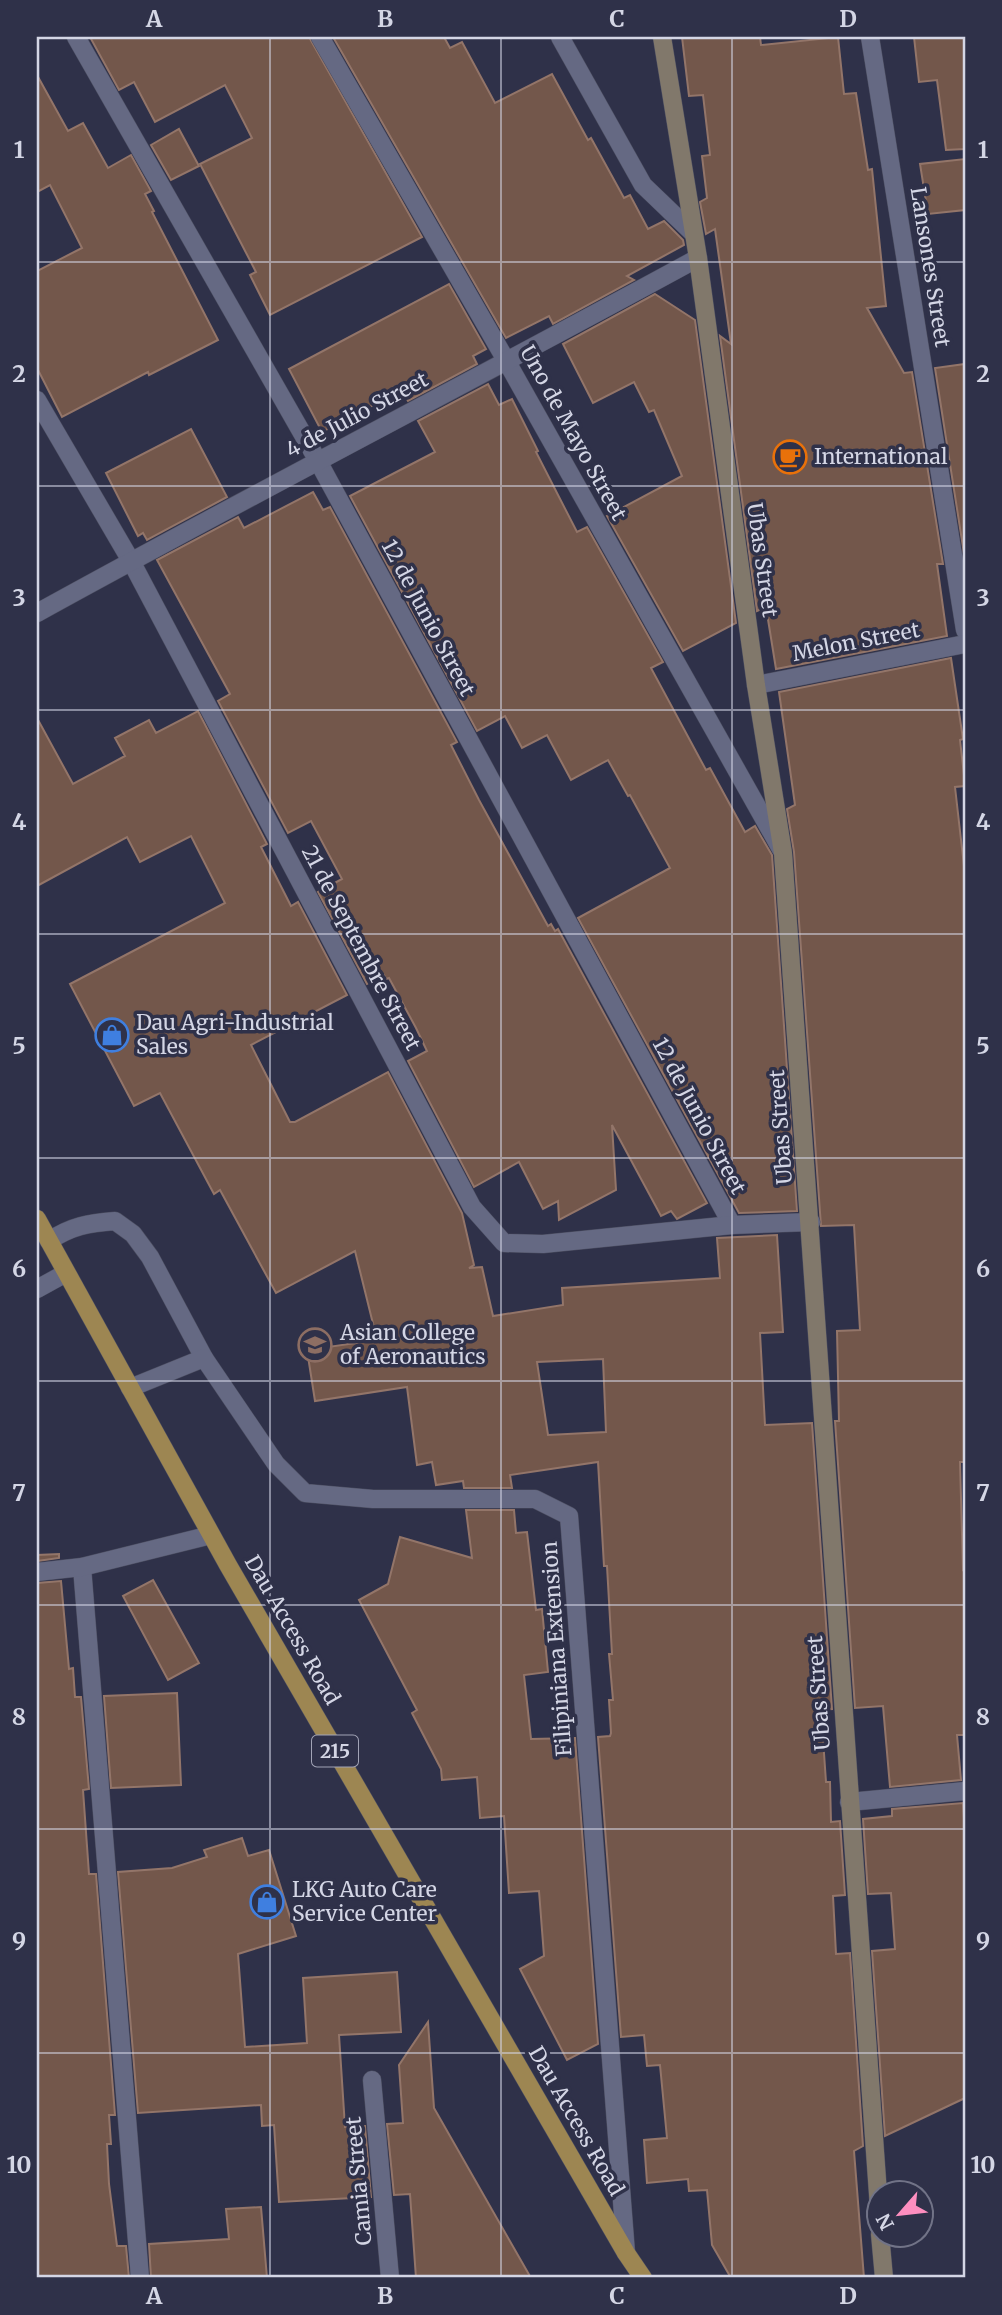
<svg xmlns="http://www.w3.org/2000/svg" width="1002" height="2315" font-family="Merriweather,serif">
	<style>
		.building { fill: #73574b; stroke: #937569; stroke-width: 2; fill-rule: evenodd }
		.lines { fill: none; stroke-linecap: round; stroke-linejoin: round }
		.lane-casing { stroke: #4c4e61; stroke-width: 19 }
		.street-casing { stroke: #4c4e61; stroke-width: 19 }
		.secondary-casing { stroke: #4c4e61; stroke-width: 19 }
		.primary-casing { stroke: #4c4e61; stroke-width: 19 }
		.lane { stroke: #656983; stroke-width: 18 }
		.street { stroke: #656983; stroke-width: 18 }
		.secondary { stroke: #81786b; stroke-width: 18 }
		.primary { stroke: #9d8652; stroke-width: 18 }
		.grid { fill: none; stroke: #d4d6e5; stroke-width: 2; stroke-opacity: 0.55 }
		.labels { text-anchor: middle; stroke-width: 7; stroke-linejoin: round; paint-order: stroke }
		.shield { fill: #2f3149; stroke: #a2a4b6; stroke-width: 2 }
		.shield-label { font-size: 19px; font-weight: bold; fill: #d4d6e5 }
		.street-label { font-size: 21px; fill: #d4d6e5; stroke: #2f3149 }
		.poi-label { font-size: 21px; fill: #d4d6e5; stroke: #2f3149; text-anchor: start }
		.neatline { fill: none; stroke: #d4d6e5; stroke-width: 2.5 }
		.grid-label { font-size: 23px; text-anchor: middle; font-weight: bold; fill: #d4d6e5 }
	</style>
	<rect width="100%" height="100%" fill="#2f3149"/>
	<!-- building -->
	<g class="building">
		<path d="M90 37H309L422 237 270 315 250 275 256 272 200 164 252 138 225 85 155 122 134 82 119 90Z"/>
		<path d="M333 37H444L450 48 462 42 495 103 552 74 588 140 591 138 624 198 630 195 648 229 664 221 683 240 684 245 627 276 634 280 553 324 549 316 506 338Z"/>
		<path d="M682 37H760L761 45 838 37 844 94 856 93 868 170 872 169 886 306 867 308 904 373 912 372 943 564H937L947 636 776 669 766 607 757 611 720 336 731 344 715 229 706 234 700 202 707 198 702 156 710 155 703 95 689 96Z"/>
		<path d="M914 37H965V149L946 150 937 80 919 82Z"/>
		<path d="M37 75 68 131 83 123 108 168 131 155 151 191 145 194 154 211 152 212 218 340 149 375 148 372 62 417 37 368V271L82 248 50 185 37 192Z"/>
		<path d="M179 129 199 166 171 180 151 145Z"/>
		<path d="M965 159V210L928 214 920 164Z"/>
		<path d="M449 284 486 349 473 356 477 364 408 401 402 390 322 432 289 369Z"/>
		<path d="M655 294 695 320 736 623 683 651 607 516 682 476 654 410 649 412 634 382 593 403 563 344Z"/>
		<path d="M965 364V560L935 368Z"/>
		<path d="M488 384 499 405 512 399 538 451 536 452 577 532 587 527 663 662 651 668 706 770 710 768 745 832 755 826 772 855 797 1211 739 1213 578 918 670 868 630 795 628 796 608 760 571 780 547 735 522 748 505 716 477 731 350 496 435 452 418 421Z"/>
		<path d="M191 429 227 497 147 540 143 533 138 536 106 473Z"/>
		<path d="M313 492 323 510 330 507 457 742 451 745 479 800 548 926 551 924 555 931 558 929 707 1203 677 1219 671 1211 661 1216 612 1125 616 1190 559 1220 558 1201 543 1209 519 1162 474 1187 408 1061 427 1051 416 1028 389 978 386 979 384 975 367 984 318 892 342 879 311 821 288 833 218 701 230 694 157 560 238 517 244 528Z"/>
		<path d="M951 658 963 739 960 740 965 784V786L955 787 965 875V1462H960L963 1570 965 1569V1735H957L961 1780 890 1787 883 1706 855 1708 835 1421H839L837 1331 860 1330 854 1225 821 1226 794 852 787 809 795 805 779 692Z"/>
		<path d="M198 711 267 844 261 847 291 906 298 902 347 995 251 1045 290 1122H295L388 1072 462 1213 474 1265 469 1268 482 1267 493 1316 563 1305 562 1288 720 1278 717 1238 777 1235 783 1332 760 1333 765 1425 812 1423 832 1709 821 1710 826 1782H830L831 1822 840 1821 845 1895 833 1896 836 1954 850 1953 863 2146 854 2151 864 2278H731L712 2245 707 2190 689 2191 688 2179 647 2183 644 2140 667 2138 660 2065 647 2066 644 2035 621 2037 598 1737 610 1736 611 1733 609 1700H613L609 1654H612L607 1566H604L598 1462 510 1475 512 1488H464L463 1481 436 1485 432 1462 417 1465 407 1387 315 1401 307 1350 377 1340 355 1251 276 1293 220 1190 214 1194 160 1093 134 1106 70 984 225 903 191 836 140 862 127 837 37 886V718L73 784 125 756 115 738 149 720 156 733ZM603 1359 606 1432 548 1435 537 1362Z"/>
		<path d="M466 1510H514L516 1533 527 1532 536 1610 542 1609 548 1672 524 1675 531 1739 575 1738 598 2044 567 2060 520 1969 544 1956 539 1891 509 1893 504 1816 480 1818 477 1777 442 1780 441 1769 412 1713 417 1710 359 1600 388 1584 400 1537 472 1558Z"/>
		<path d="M59 1554V1558L37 1561V1555Z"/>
		<path d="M153 1580 199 1663 168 1680 123 1596Z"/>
		<path d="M61 1581 69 1669 73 1668 75 1697H81L89 1789 83 1790 89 1874H96L115 2115H109L111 2144H107L109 2184 117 2246H126L129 2278H37V1583Z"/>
		<path d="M177 1693 181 1785 111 1788 104 1696Z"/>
		<path d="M963 1803 965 1834V2098L885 2136 872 1951 895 1949 891 1893 868 1894 863 1819 892 1816V1809Z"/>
		<path d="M242 1838 248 1856 269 1850 296 1936 238 1954 245 2047 307 2043 303 1978 397 1972 401 2032 339 2035 345 2127 365 2126 371 2197 279 2202 274 2125 262 2126 261 2105 138 2113 118 1872 172 1868 207 1857 204 1850Z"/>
		<path d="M428 2022 434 2108 531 2278H416L410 2194 394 2195 387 2124 403 2123 399 2065Z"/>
		<path d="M261 2207 267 2278H151L149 2244 229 2239 226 2209Z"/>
	</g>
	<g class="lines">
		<defs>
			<g id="lane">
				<path d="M49 1241C71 1226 89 1223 115 1221L133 1234 150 1257 204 1358"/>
				<path d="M37 1289 66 1273"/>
			</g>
			<g id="street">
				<path d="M76 37 318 461 732 1225"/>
				<path d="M320 37 507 362 781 849"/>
				<path d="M560 37 643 185 694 234"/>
				<path d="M870 37 965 630"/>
				<path d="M37 400 131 561 472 1207 504 1243 543 1244 732 1225 811 1222"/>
				<path d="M37 613C256 492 478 378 698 258"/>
				<path d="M756 685 965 644"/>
				<path d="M130 1388 204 1358 276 1464 305 1493 373 1499H535L569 1516 626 2253"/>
				<path d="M82 1567 140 2278"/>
				<path d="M37 1572 82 1567 211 1535"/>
				<path d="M849 1802 965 1791"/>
				<path d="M372 2080 390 2278"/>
			</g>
			<g id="secondary">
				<path d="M662 37 698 258 756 685 783 853 880 2222"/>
				<path d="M880 2234 884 2278"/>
			</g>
			<path id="primary" d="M37 1219 228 1565 626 2253 643 2278"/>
		</defs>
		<!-- lane casing -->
		<use href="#lane" class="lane-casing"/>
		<!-- street casing -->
		<use href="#street" class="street-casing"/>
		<!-- secondary casing -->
		<use href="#secondary" class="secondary-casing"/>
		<!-- primary casing -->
		<use href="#primary" class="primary-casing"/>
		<!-- lane -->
		<use href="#lane" class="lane"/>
		<!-- street -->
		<use href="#street" class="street"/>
		<!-- secondary -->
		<use href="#secondary" class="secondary"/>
		<!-- primary -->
		<use href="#primary" class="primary"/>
	</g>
	<!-- grid -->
	<path class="grid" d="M270 37V2278M501 37V2278M732 37V2278M37 262H965M37 486H965M37 710H965M37 934H965M37 1158H965M37 1381H965M37 1605H965M37 1829H965M37 2053H965"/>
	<!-- icons -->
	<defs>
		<symbol id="cafe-ring" viewBox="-11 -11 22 22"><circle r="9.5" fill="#2f3149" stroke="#e8710a" stroke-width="1.5"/><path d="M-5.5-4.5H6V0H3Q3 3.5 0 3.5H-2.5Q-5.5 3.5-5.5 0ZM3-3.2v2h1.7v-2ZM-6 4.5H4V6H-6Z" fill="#e8710a"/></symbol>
		<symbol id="shop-ring" viewBox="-11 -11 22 22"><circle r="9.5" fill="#2f3149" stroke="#3f7fe0" stroke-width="1.5"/><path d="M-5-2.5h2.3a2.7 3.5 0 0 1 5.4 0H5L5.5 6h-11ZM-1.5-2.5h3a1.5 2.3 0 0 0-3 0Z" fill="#3f7fe0"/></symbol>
		<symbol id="school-ring" viewBox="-11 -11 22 22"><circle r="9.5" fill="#2f3149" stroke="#8d6e63" stroke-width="1.5"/><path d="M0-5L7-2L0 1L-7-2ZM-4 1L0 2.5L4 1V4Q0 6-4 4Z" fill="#8d6e63"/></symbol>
	</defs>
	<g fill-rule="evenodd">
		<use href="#cafe-ring" x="771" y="438" width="38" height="38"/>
		<use href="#shop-ring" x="93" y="1016" width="38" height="38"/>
		<use href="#school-ring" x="296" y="1326" width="38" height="38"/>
		<use href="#shop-ring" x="248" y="1883" width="38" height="38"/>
	</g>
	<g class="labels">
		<!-- shield labels -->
		<rect class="shield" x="312" y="1735.5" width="46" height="31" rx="5"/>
		<g class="shield-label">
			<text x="335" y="1758">215</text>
		</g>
		<!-- street labels -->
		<g class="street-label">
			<text transform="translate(930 267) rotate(81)" y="7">Lansones Street</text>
			<text transform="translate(357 415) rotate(-28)" y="7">4 de Julio Street</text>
			<text transform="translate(573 433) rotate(61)" y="7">Uno de Mayo Street</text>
			<text transform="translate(762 560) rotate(82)" y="7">Ubas Street</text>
			<text transform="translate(428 618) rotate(62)" y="7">12 de Junio Street</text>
			<text transform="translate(856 642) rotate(-11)" y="7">Melon Street</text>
			<text transform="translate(361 948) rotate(62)" y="7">21 de Septembre Street</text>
			<text transform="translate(699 1116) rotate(62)" y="7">12 de Junio Street</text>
			<text transform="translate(781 1127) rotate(-94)" y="7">Ubas Street</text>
			<text transform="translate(292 1630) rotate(60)" y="7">Dau Access Road</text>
			<text transform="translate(557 1649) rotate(-94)" y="7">Filipiniana Extension</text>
			<text transform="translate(819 1693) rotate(-94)" y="7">Ubas Street</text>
			<text transform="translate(576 2121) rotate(60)" y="7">Dau Access Road</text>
			<text transform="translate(359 2181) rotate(-95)" y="7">Camia Street</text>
		</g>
		<!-- poi labels -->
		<g class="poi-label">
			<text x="814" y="464">International</text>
			<text x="136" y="1030">Dau Agri-Industrial<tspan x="136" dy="24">Sales</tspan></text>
			<text x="340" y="1340">Asian College<tspan x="340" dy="24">of Aeronautics</tspan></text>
			<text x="292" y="1897">LKG Auto Care<tspan x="292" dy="24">Service Center</tspan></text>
		</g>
	</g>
	<!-- border -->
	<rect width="1002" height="2315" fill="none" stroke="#2f3149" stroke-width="77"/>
	<!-- north arrow -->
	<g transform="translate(900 2214) rotate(242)"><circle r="33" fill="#2f3149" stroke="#717387" stroke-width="2"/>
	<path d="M0-5L12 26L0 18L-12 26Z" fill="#fd8ebf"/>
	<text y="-10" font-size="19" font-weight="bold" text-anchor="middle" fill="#d4d6e5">N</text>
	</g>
	<rect x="38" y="38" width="926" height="2238" class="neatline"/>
	<g class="grid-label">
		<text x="154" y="27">A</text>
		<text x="385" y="27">B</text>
		<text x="617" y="27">C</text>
		<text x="848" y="27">D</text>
		<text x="19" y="158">1</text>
		<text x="983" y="158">1</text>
		<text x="19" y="382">2</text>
		<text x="983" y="382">2</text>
		<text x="19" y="606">3</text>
		<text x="983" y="606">3</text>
		<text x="19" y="830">4</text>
		<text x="983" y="830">4</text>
		<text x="19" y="1054">5</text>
		<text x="983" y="1054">5</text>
		<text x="19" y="1277">6</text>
		<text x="983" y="1277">6</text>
		<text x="19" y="1501">7</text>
		<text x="983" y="1501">7</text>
		<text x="19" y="1725">8</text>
		<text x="983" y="1725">8</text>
		<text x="19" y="1949">9</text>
		<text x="983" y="1949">9</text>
		<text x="19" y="2173">10</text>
		<text x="983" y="2173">10</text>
		<text x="154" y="2304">A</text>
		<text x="385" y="2304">B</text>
		<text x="617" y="2304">C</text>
		<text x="848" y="2304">D</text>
	</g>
</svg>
